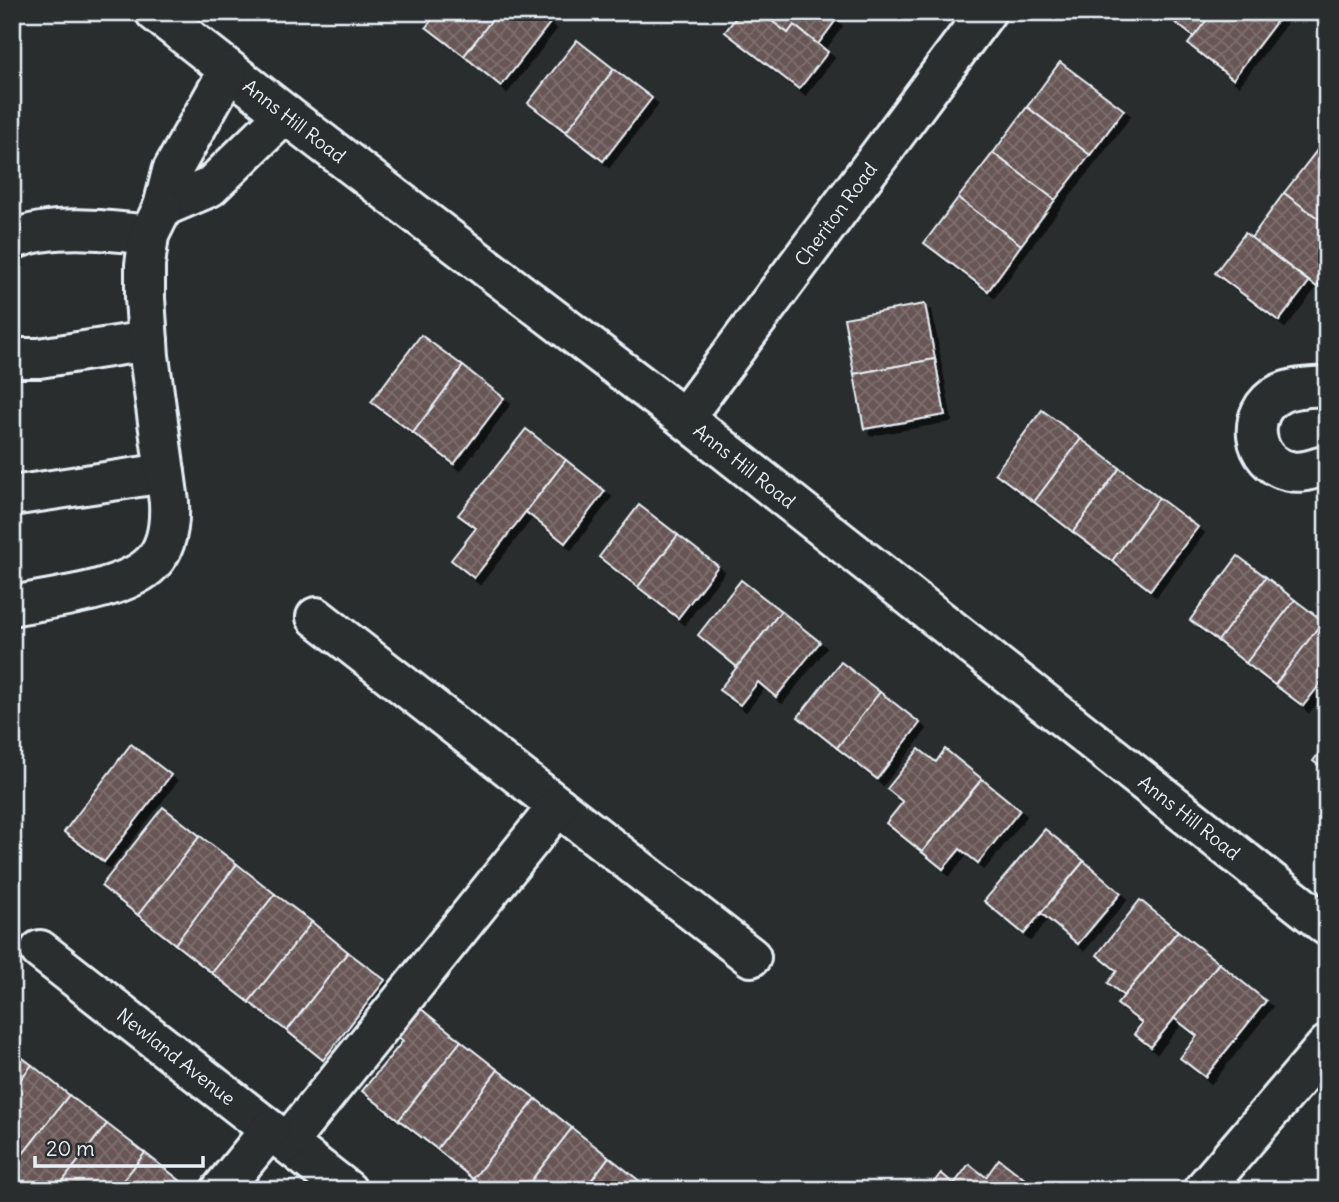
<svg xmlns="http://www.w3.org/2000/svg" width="1339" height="1202" font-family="Delius,sans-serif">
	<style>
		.building { fill: url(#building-cross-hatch); stroke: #e8f1f8; stroke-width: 2; filter: url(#shadow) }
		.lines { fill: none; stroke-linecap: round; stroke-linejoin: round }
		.minor-casing { stroke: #e8f1f8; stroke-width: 44 }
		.minor { stroke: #2a2d2e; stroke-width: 38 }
		.labels { text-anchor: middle; stroke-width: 7; stroke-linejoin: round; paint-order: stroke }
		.street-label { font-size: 19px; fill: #e8f1f8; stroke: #2a2d2e }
	</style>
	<defs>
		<pattern id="building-cross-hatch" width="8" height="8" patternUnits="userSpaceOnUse" patternTransform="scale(1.75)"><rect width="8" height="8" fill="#685555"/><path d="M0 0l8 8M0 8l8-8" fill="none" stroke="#7e6e6e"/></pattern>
		<filter id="shadow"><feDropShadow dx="6" dy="6" stdDeviation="0" flood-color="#0009"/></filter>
	</defs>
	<rect width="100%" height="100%" fill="#2a2d2e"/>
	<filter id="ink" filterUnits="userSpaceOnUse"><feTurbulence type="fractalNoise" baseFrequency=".0143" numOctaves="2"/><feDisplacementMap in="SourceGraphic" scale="14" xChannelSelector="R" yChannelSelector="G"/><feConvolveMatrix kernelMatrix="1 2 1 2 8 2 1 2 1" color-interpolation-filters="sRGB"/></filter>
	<g filter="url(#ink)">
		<!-- building -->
		<g class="building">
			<path d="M438 12H498L464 56 426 27Z"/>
			<path d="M498 12H537L550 23 501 86 464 56Z"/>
			<path d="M740 12H761L788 33 794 25 828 52 799 89 725 32Z"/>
			<path d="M826 12 836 20 818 44 794 25 788 33 761 13Z"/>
			<path d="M1162 12H1213L1194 37Z"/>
			<path d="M1213 12H1280L1282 14 1233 79 1188 44Z"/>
			<path d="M577 40 614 69 566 132 528 103Z"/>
			<path d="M1060 62 1124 110 1090 155 1027 107Z"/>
			<path d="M614 69 652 98 603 161 566 132Z"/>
			<path d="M1027 107 1090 155 1055 200 993 153Z"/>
			<path d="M1318 149 1327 156V225L1284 193Z"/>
			<path d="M993 153 1055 200 1021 245 958 198Z"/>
			<path d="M1284 193 1327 225V273L1317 287 1251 238Z"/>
			<path d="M958 198 1021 245 988 291 924 243Z"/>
			<path d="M1245 233 1309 282 1279 321 1215 273Z"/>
			<path d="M925 304 935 359 854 374 844 318Z"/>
			<path d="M421 335 463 366 413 433 371 402Z"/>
			<path d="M935 359 945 415 864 429 854 374Z"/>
			<path d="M463 366 504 398 454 464 413 433Z"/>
			<path d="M1042 410 1081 439 1034 502 995 473Z"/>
			<path d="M526 429 566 460 474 578 451 560 476 528 458 515Z"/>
			<path d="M1081 439 1120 468 1073 532 1034 502Z"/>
			<path d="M566 460 605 491 565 543 526 512Z"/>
			<path d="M1120 468 1159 498 1112 561 1073 532Z"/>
			<path d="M1159 498 1198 527 1150 590 1112 561Z"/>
			<path d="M639 505 678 535 638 587 599 557Z"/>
			<path d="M678 535 718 566 678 618 638 587Z"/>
			<path d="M1238 556 1266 577 1218 641 1190 620Z"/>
			<path d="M1266 577 1295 600 1246 663 1218 641Z"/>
			<path d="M741 580 781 611 737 667 698 635Z"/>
			<path d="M1295 600 1323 621 1275 685 1246 663Z"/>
			<path d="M781 611 820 642 776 697 758 682 740 705 719 690Z"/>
			<path d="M1323 621 1327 624V675L1303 706 1275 685Z"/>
			<path d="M841 662 880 692 837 748 798 717Z"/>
			<path d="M880 692 920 723 877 779 837 748Z"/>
			<path d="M1327 742V772L1313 761Z"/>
			<path d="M131 744 171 775 104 862 64 832Z"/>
			<path d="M919 749 936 762 945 749 982 779 922 852 886 823 903 802 887 789Z"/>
			<path d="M982 779 1020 810 978 863 960 849 943 869 922 852Z"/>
			<path d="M163 807 200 836 138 915 101 886Z"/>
			<path d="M1045 829 1084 861 1024 934 984 901Z"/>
			<path d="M200 836 237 864 175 944 138 915Z"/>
			<path d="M1084 861 1121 893 1078 944 1041 913Z"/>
			<path d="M237 864 275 894 212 973 175 944Z"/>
			<path d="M275 894 312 922 249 1002 212 973Z"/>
			<path d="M1140 900 1178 931 1124 996 1108 983 1117 971 1097 955Z"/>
			<path d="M312 922 348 952 287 1031 249 1002Z"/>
			<path d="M1178 931 1219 963 1151 1047 1134 1034 1142 1023 1117 1004Z"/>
			<path d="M348 952 385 980 323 1060 287 1031Z"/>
			<path d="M1219 963 1266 1001 1205 1077 1180 1058 1197 1036 1174 1018Z"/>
			<path d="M410 1000 461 1041 399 1120 362 1091 403 1041 388 1029Z"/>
			<path d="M461 1041 498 1070 437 1149 399 1120Z"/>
			<path d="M12 1050 32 1065 12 1090Z"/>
			<path d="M32 1065 69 1095 12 1168V1090Z"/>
			<path d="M498 1070 536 1099 473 1179 437 1149Z"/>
			<path d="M69 1095 107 1124 56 1190H30L12 1176V1168Z"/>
			<path d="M536 1099 572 1128 524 1190H488L473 1179Z"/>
			<path d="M107 1124 145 1153 116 1190H56Z"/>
			<path d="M572 1128 609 1157 584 1190H524Z"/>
			<path d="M145 1153 182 1182 175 1190H116Z"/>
			<path d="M609 1157 646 1186 643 1190H584Z"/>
			<path d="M999 1159 1039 1190H962L954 1184 969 1164 986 1177Z"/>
			<path d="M941 1173 954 1184 962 1190H928Z"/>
		</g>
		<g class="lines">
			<defs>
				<g id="minor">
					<path id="s1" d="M155 12 285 114 684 418 1327 926"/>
					<path d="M228 71 172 171 163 207 210 187 285 114"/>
					<path d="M12 240C52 223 107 230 149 235"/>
					<path d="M12 358H39L148 341"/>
					<path d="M1327 386C1312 387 1293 387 1279 394 1245 411 1251 464 1290 471 1303 474 1315 468 1327 465"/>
					<path id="s2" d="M684 418 986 12"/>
					<path d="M12 496 165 473"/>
					<path d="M12 606C50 598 125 591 152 563 168 547 170 522 169 502L149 356 145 298V265L149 235 163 207"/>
					<path d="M316 617 751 957"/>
					<path id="s3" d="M40 950 347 1190"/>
					<path d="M287 1143 558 806"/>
					<path d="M221 1190 270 1130"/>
					<path d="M1203 1190 1327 1045"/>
				</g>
			</defs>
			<!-- minor casing -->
			<use href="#minor" class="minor-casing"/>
			<!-- minor -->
			<use href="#minor" class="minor"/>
		</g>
	</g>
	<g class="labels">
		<!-- street labels -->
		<g class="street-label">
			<text dy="7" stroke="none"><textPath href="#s1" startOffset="177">Anns Hill Road</textPath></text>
			<text dy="7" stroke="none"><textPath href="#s2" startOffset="254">Cheriton Road</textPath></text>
			<text dy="7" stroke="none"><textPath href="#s1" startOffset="744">Anns Hill Road</textPath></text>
			<text dy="7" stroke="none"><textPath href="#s1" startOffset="1311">Anns Hill Road</textPath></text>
			<text dy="7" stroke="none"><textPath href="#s3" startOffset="173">Newland Avenue</textPath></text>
		</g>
	</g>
	<!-- margin -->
	<rect width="1339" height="1202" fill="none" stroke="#2a2d2e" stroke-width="42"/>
	<rect x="21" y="21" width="1297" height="1160" fill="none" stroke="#e8f1f8" stroke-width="2.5" filter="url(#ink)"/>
	<!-- scale -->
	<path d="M35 1156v10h168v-10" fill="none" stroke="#e8f1f8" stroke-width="3.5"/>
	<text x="46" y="1156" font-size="21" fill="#e8f1f8" stroke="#2a2d2e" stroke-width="5" paint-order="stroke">20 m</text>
</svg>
